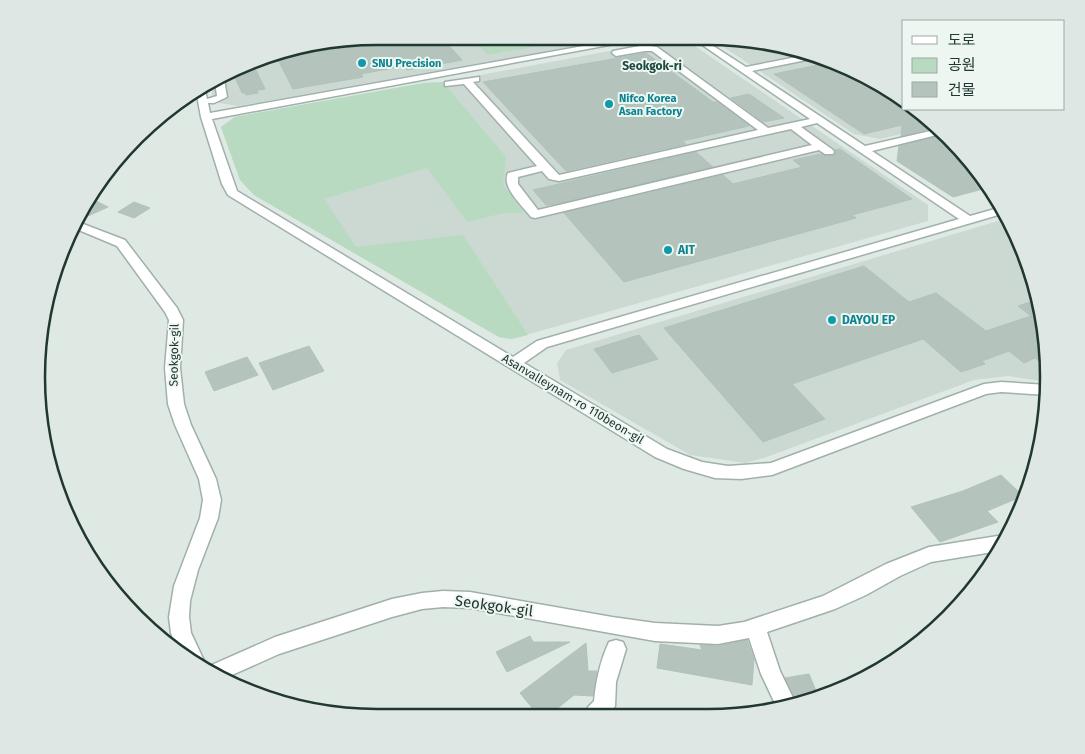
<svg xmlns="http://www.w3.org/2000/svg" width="1085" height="754" font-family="'Fira Sans','Noto Sans KR',sans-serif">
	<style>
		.built { fill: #ccd9d3 }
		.green { fill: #b7dac0 }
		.building { fill: #b4c4bd; stroke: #b1c2bb }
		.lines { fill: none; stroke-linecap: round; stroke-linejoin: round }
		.minor-casing { stroke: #a1b0ab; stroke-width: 3 }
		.minor { fill: #fff; fill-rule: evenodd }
		.culture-dot { fill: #0f9aa8; stroke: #eef6f2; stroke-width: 2 }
		.labels { text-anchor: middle; stroke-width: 4; stroke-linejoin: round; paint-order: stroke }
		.far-culture-label { font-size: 11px; font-weight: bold; fill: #0d838f; stroke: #eef6f2; text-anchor: start }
		.far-quarter-label { font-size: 12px; font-weight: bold; fill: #1d493d; stroke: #eef6f2 }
		.culture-label { font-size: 12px; font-weight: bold; fill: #0d838f; stroke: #eef6f2; text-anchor: start }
		.street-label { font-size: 12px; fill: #203831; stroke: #eef6f2 }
		.near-street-label { font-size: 15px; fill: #203831; stroke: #eef6f2 }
		.rim { fill: none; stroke: #203831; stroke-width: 2.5 }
	</style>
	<rect width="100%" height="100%" fill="#dee9e4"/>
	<!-- built -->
	<g class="built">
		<path d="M377 36 610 40 238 106 213 102 211 83 289 48Z"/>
		<path d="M663 41 689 42 928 205V221L512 339 499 337 254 195 240 180 221 127 235 117 424 83 443 82Z"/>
		<path d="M716 42 774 43 878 82 904 101V109H913L935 126 880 139 854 134Z"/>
		<path d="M1008 218 1023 247 1042 311 1048 382 1008 376 974 380 764 458 745 463 690 455 560 380 557 363 566 350Z"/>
	</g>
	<!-- green -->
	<g class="green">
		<path d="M471 38 572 39 573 40 488 55Z"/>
		<path d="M443 82 506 157 503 185 523 211 522 213H504L467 222 427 168 324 199 356 247 463 235 528 335 512 339 499 337 254 195 240 180 221 127 235 117 424 83Z"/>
	</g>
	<!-- building -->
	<g class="building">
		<path d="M377 36 441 37 462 60 407 70 404 66 361 74 363 77 293 89 275 54 289 48Z"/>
		<path d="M646 53 713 102H717L749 126 682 141 686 144 566 171 483 82Z"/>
		<path d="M828 63 858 80 868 78 881 84 904 101V109H913L938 127 901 136 902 125 864 134 774 74Z"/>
		<path d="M254 66 265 89 257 90 258 93 246 95 245 93H242L233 73Z"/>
		<path d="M749 94 784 118 763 122 731 98Z"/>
		<path d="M946 134 949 136 990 187 953 197 897 161 899 146Z"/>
		<path d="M840 149 912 199 852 215 856 218 624 282 564 213 723 175 733 184 802 167 793 160 821 154 833 156 835 150Z"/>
		<path d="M696 152 713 167 556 204 546 205 533 190Z"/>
		<path d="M92 199 108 207 79 220 87 207Z"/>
		<path d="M134 202 150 208 134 218 118 212Z"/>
		<path d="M864 266 909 302 936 293 986 331 1031 316 1018 306 1039 299 1042 311 1048 368 1035 358 1024 363 1009 351 982 361 985 364 961 372 923 339 792 384 825 419 763 442 664 328Z"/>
		<path d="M639 335 658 359 612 373 594 349Z"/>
		<path d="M309 346 324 371 273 390 259 363Z"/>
		<path d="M247 357 258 375 214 391 205 372Z"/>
		<path d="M1001 475 1023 496 987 511 998 522 940 542 911 507 963 491Z"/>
		<path d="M530 636 533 642H570L507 672 496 652Z"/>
		<path d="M747 640 754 659 752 685 657 668 660 644 702 650 700 645 718 646Z"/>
		<path d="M586 643 588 671H597L593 696 574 695 549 715H538L520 693Z"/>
		<path d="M809 674 818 696 798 703 785 678Z"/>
	</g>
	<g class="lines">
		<defs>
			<g id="minor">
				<path d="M617 40H636L212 119 237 191 513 357 537 341 959 219 817 123 801 127 833 150 834 152 833 154H825L819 150 535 218 531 217C522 205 501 187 508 173L537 166 464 84 445 86V82L479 77V81L473 82 559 175 758 130 652 51H645L616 56 612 53 613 51 645 45 657 47 768 128 810 119 698 42H707L746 67 807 55 816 58 752 71 865 146 939 129 945 133 872 151 970 216 1002 207 1005 213 547 347 524 363 667 449 702 462 728 466 771 463 984 384 1001 382 1047 385V395L1001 392 986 394 772 475 741 479 715 478 684 469 655 457 228 195 222 184 201 117 196 90 204 86 207 99 217 96 215 81 224 79 227 97 214 103H208L210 113ZM791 129 812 145 538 210 518 184V177L542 171 549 179 559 181Z"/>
				<path d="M78 222 125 240 177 308 183 320 180 368 184 404 191 425 216 479 221 500 218 518 198 570 190 601 189 617 191 633 207 667 275 637 392 599 422 593 443 591 470 592 612 617 655 623 718 626 744 622 823 596 886 564 929 547 1004 535 1007 537 999 551 931 562 900 576 866 595 835 609 767 632 780 671 796 704 778 710 761 674 749 638 718 644 655 641 470 608 443 607 422 609 392 617 279 654 223 679 187 660 178 653 171 633 169 617 174 586 200 518 203 500 199 479 175 425 168 404 165 368 169 320 165 312 117 246 74 228Z"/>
				<path d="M616 640 623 642 626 649 616 682 615 706 611 714H585L588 707 594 701C596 681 600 661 609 642Z"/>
			</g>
		</defs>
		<!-- minor casing -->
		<use href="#minor" class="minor-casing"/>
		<!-- minor -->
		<use href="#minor" class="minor"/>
	</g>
	<!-- markers -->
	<g class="culture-dot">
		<circle cx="362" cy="63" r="5"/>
		<circle cx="609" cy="104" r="5"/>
		<circle cx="668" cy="250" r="5"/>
		<circle cx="832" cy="320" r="5"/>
	</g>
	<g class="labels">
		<!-- far-culture labels -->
		<g class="far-culture-label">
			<text x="372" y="67">SNU Precision</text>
			<text x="619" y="102">Nifco Korea<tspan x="619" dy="13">Asan Factory</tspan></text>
		</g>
		<!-- far-quarter labels -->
		<g class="far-quarter-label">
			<text x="652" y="70">Seokgok-ri</text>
		</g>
		<!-- culture labels -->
		<g class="culture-label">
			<text x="678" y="254">AIT</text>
			<text x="842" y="324">DAYOU EP</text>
		</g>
		<!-- street labels -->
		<g class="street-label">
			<text transform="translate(174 355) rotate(-89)" y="4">Seokgok-gil</text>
			<text transform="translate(573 399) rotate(31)" y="4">Asanvalleynam-ro 110beon-gil</text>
		</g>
		<!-- near-street labels -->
		<g class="near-street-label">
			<text transform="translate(494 606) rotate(8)" y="5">Seokgok-gil</text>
		</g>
	</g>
	<!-- crop -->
	<path d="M0 0H1085V754H0ZM377 45H708A332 332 0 0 1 1040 377V377A332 332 0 0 1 708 709H377A332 332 0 0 1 45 377V377A332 332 0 0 1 377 45Z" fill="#dee7e3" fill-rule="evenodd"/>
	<path class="rim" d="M377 45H708A332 332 0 0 1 1040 377V377A332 332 0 0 1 708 709H377A332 332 0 0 1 45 377V377A332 332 0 0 1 377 45Z"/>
	<!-- legend -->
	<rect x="902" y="20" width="162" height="90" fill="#eef6f2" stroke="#9caaa5"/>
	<rect x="912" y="36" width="25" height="8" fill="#ffffff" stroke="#9caaa5"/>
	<text x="948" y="45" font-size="15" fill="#203831">도로</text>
	<rect x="912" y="58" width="25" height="15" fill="#b7dac0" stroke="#9caaa5"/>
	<text x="948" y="70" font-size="15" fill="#203831">공원</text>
	<rect x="912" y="82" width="25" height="15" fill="#b4c4bd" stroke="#9caaa5"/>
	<text x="948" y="95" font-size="15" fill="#203831">건물</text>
</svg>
